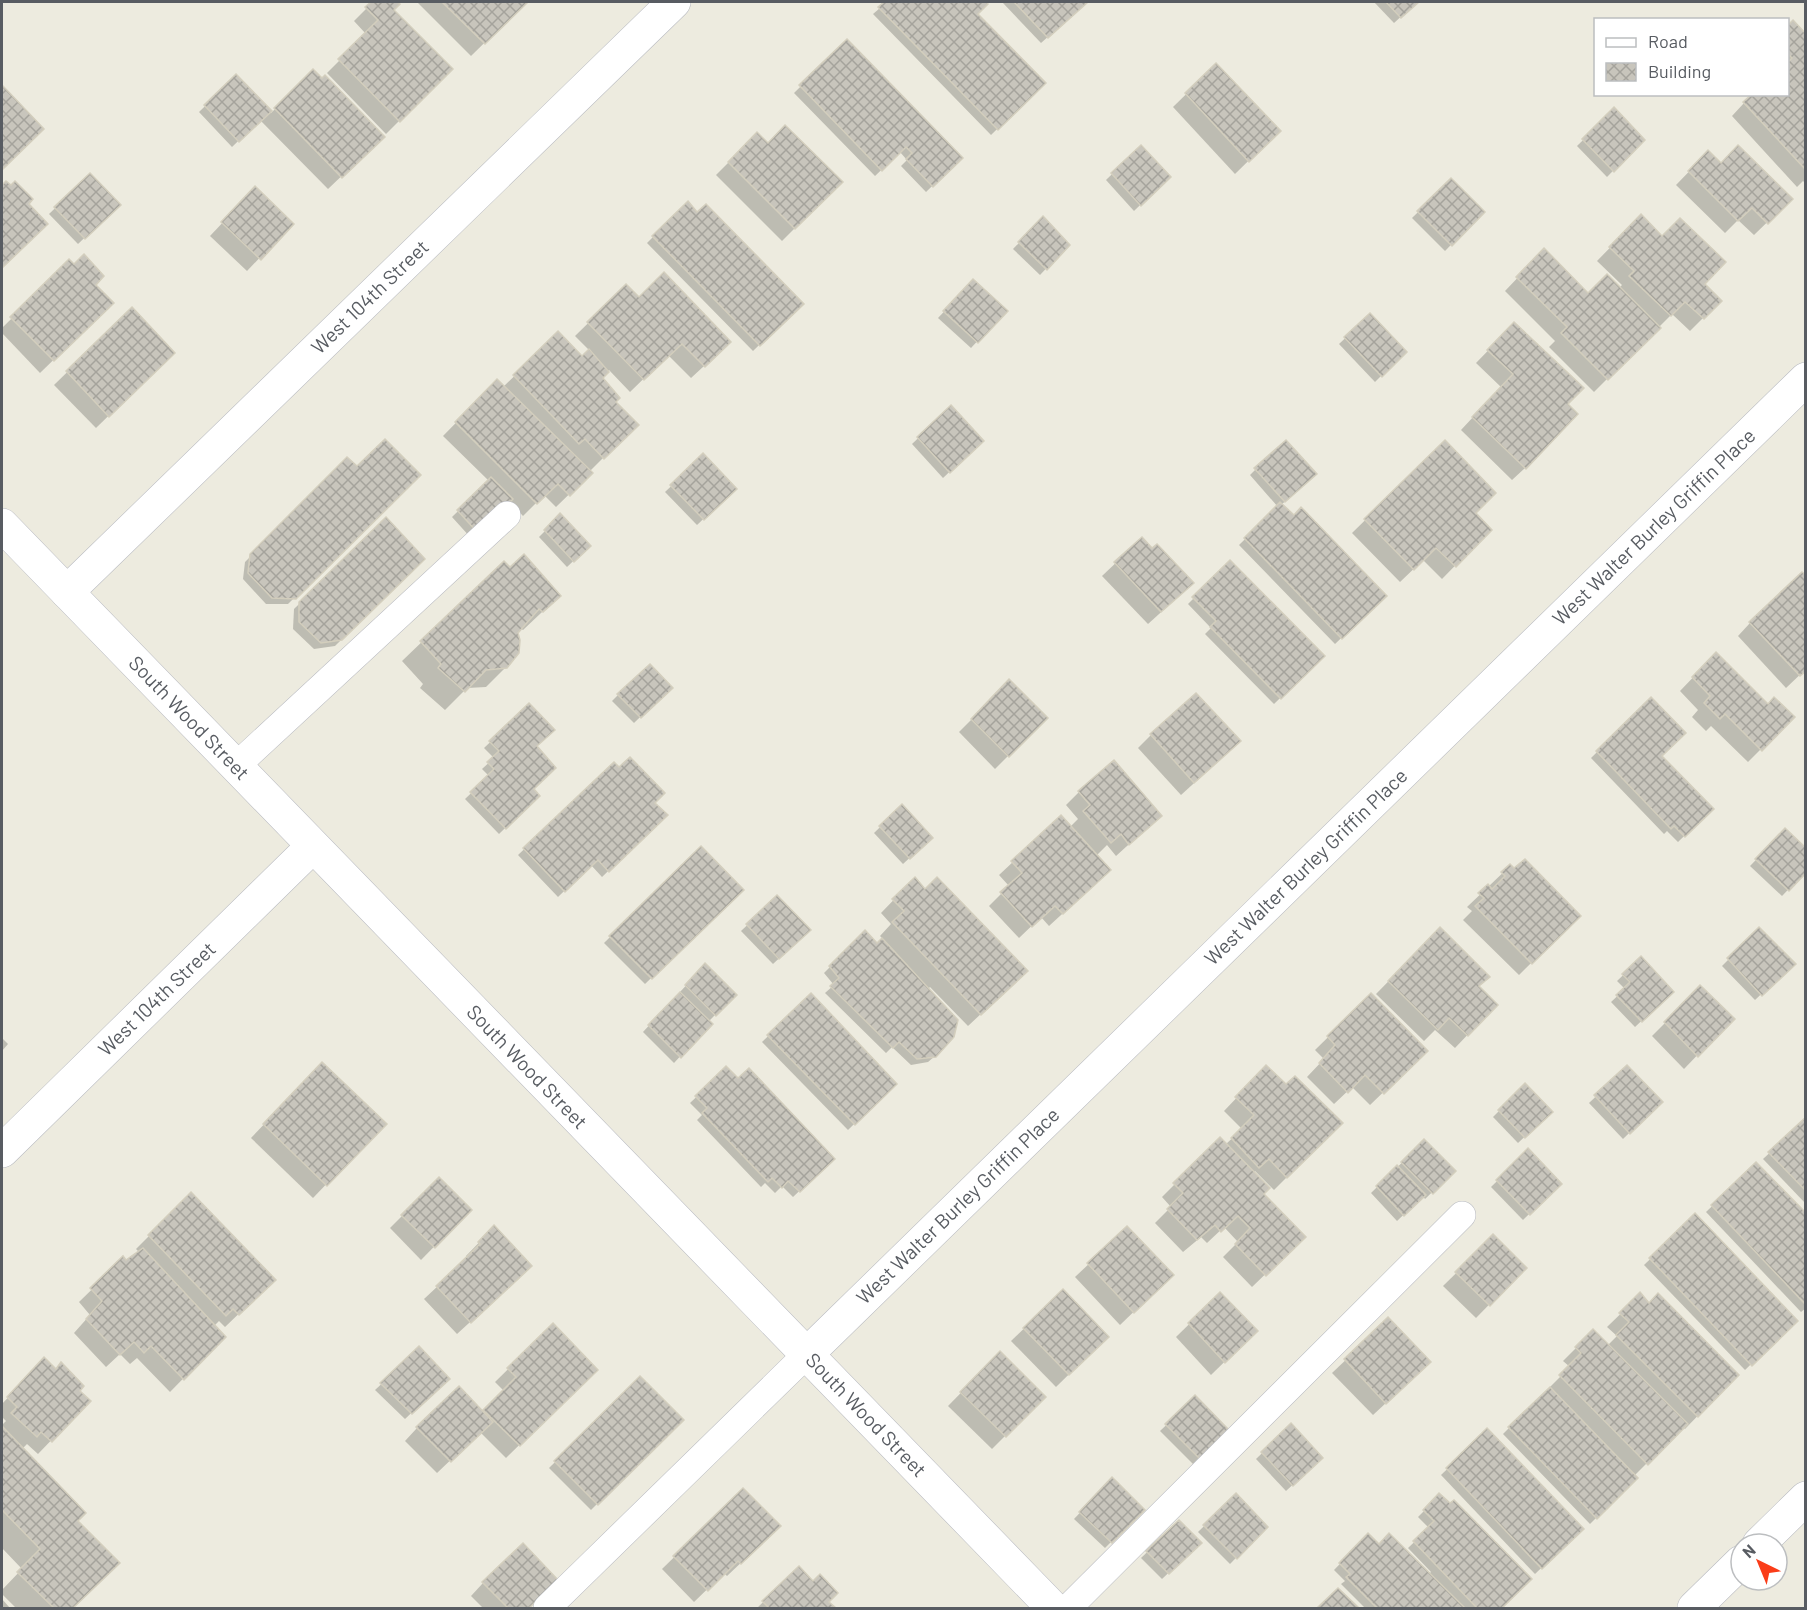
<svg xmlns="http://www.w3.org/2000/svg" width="1807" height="1610" font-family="Barlow,sans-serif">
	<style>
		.shadow { fill: #0003 }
		.building { fill: url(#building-cross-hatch); stroke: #d3cebd; stroke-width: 1.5 }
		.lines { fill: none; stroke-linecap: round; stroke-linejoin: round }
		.service-casing { stroke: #b8bac0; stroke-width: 28 }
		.minor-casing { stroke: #b8bac0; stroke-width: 34 }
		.service { stroke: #fff; stroke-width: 27 }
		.minor { stroke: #fff; stroke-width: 33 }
		.labels { text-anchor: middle; stroke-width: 4.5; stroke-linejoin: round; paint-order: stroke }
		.street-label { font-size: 20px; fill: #585c62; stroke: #fff }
	</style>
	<defs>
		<pattern id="building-cross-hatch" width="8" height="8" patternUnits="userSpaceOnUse" patternTransform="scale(1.5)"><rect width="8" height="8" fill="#c8c5bc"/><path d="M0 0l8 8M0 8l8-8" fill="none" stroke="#a5a39c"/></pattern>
	</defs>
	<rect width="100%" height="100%" fill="#edebdf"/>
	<!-- shadow -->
	<g class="shadow">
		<path d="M373 2H395L398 4 392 10 451 69 386 134 327 73 366 34 354 21Z"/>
		<path d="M417 2H526L471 56Z"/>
		<path d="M887 2H984L986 4 976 14 1044 83 991 135 873 14Z"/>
		<path d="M1002 2H1087L1041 43Z"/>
		<path d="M1374 2H1417L1394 23Z"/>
		<path d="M1793 22 1806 36V184L1803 181 1797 187 1732 116 1744 103 1788 94V27Z"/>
		<path d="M847 41 961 158 926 192 901 166 907 160 900 152 875 176 794 93Z"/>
		<path d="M1216 65 1279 131 1235 174 1173 107Z"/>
		<path d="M313 72 370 149 328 189 260 120 232 147 199 112 236 76 271 113Z"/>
		<path d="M2 87 41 129 2 168Z"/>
		<path d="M1614 110 1643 140 1607 177 1577 146Z"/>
		<path d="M757 134 768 145 841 182 782 241 716 175Z"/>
		<path d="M1140 147 1169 177 1134 211 1106 180Z"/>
		<path d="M1708 152 1721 165 1791 199 1754 235 1738 220 1725 233 1676 185Z"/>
		<path d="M90 175 119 205 78 244 49 214Z"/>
		<path d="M1451 180 1483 212 1445 251 1412 218Z"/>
		<path d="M6 183 27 204 33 237 2 266V187Z"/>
		<path d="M243 201 292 224 247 271 210 236Z"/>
		<path d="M687 203 697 215 801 304 753 351 647 243Z"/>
		<path d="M1641 216 1720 301 1690 331 1672 314 1594 392 1549 347 1555 341 1505 291 1544 250 1588 295 1619 288 1622 285 1597 261Z"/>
		<path d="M1043 218 1068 245 1040 275 1013 249Z"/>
		<path d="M69 262 112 303 40 373 2 333V328Z"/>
		<path d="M973 281 1005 311 971 348 938 318Z"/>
		<path d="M626 286 639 299 716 355 691 378 668 355 630 392 609 370 601 378 614 402 636 425 589 472 591 473 556 507 544 495 523 516 509 501 471 538 452 517 489 481 443 436 497 381 503 387 558 334 582 358 590 351 575 336Z"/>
		<path d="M132 309 173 353 96 428 54 385Z"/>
		<path d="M1370 315 1405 352 1375 382 1339 344Z"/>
		<path d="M1514 324 1566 404 1525 468 1512 480 1461 430 1501 387 1476 363Z"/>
		<path d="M951 407 982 441 943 478 912 444Z"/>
		<path d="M1445 442 1474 513 1490 530 1442 579 1423 560 1400 582 1352 533Z"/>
		<path d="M703 456 735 489 697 525 665 492Z"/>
		<path d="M347 459 357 468 419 475 288 604H266L243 579 245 562Z"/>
		<path d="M1256 469 1309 480 1281 505 1385 596 1335 644 1239 545 1278 507 1250 475Z"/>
		<path d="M560 516 589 546 567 567 539 537Z"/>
		<path d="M386 519 423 559 335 646 314 649 293 629 294 609Z"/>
		<path d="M1141 539 1179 596 1148 624 1102 576Z"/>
		<path d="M1230 562 1323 656 1274 704 1205 634 1211 628 1188 604Z"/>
		<path d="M504 563 509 569 559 596 523 630 520 628 516 632 506 667 486 687 467 688 445 710 420 688 423 684 402 661Z"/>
		<path d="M1750 623 1806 669 1786 688 1738 636Z"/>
		<path d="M1703 667 1768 705 1793 717 1748 762 1711 726 1706 731 1692 717 1698 710 1680 691Z"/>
		<path d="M1009 682 1046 718 995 769 959 732Z"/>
		<path d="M670 688 634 723 612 701 618 695Z"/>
		<path d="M1651 699 1660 756 1712 809 1678 842 1667 831 1664 834 1591 758Z"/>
		<path d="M529 705 535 746 532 789 538 796 499 834 465 799 489 776 482 769 494 758 484 748Z"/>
		<path d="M1151 735 1226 754 1181 795 1138 748Z"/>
		<path d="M614 764 666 815 602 877 591 865 558 897 518 855Z"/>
		<path d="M1079 792 1160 816 1116 856 1107 845 1096 856V883L1049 926 1041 917 1019 938 989 906 1009 886 999 875 1061 817 1070 827 1078 819 1066 805Z"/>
		<path d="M902 806 931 838 903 864 874 833Z"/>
		<path d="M1785 830 1806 871 1782 896 1750 866Z"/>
		<path d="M701 848 742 890 645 984 604 943Z"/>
		<path d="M1510 866 1579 916 1519 975 1463 920 1472 911 1467 907Z"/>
		<path d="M914 879 1013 984 968 1026 930 987 928 989 935 1056 928 1062 911 1065 892 1047 886 1053 825 993 834 985 824 973 865 932 877 946 883 939 880 936 891 924 881 913Z"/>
		<path d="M777 897 803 936 773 964 741 931Z"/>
		<path d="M1440 929 1478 987 1496 1005 1455 1048 1435 1030 1424 1041 1376 994Z"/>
		<path d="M1759 929 1793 964 1755 1000 1722 966Z"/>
		<path d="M1641 958 1672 992 1635 1027 1611 1002 1625 989 1617 981Z"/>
		<path d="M705 965 735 995 708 1022 710 1024 674 1063 643 1032Z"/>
		<path d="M1700 988 1732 1019 1684 1069 1652 1036Z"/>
		<path d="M811 995 895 1084 848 1130 762 1042Z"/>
		<path d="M1371 995 1426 1051 1370 1105 1352 1087 1334 1104 1307 1077 1324 1059 1315 1050Z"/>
		<path d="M2 1038 8 1044 2 1051Z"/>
		<path d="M322 1064 384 1124 313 1198 251 1138Z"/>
		<path d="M1266 1067 1286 1086 1341 1123 1274 1190 1255 1171 1252 1173 1262 1194 1304 1237 1252 1287 1223 1257 1238 1242 1224 1227 1207 1243 1201 1237 1183 1252 1155 1223 1171 1207 1162 1197 1220 1139 1225 1145 1242 1129 1224 1111Z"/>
		<path d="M1627 1067 1661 1102 1623 1139 1589 1103Z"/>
		<path d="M726 1069 833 1159 793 1197 782 1186 775 1193 765 1183 761 1187 697 1120 702 1115 690 1103Z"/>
		<path d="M1525 1085 1551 1112 1518 1143 1493 1117Z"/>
		<path d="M1806 1119V1204L1763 1159Z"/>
		<path d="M1424 1141 1454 1171 1425 1199 1423 1196 1397 1221 1371 1193Z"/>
		<path d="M1528 1151 1560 1184 1523 1220 1491 1187Z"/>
		<path d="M1756 1164 1806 1215V1308L1801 1312 1706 1212Z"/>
		<path d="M439 1179 470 1210 421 1260 390 1228Z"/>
		<path d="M191 1194 274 1280 225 1327 219 1321 214 1326 224 1337 170 1392 137 1358 130 1364 120 1354 106 1367 74 1333 90 1315 79 1302 123 1259 126 1262 139 1252 136 1249Z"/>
		<path d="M1695 1216 1796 1321 1745 1370 1644 1265Z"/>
		<path d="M494 1227 517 1279 457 1334 424 1299 468 1258 466 1256Z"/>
		<path d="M1127 1228 1172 1275 1120 1325 1075 1277Z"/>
		<path d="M1493 1237 1525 1268 1476 1318 1443 1286Z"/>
		<path d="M1063 1291 1107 1337 1056 1387 1011 1341Z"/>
		<path d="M1220 1294 1256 1331 1211 1375 1176 1337Z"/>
		<path d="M1640 1295 1649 1305 1737 1375 1685 1429 1683 1427 1634 1476 1636 1478 1590 1524 1503 1434 1570 1367 1563 1361 1593 1331 1608 1345 1617 1336 1607 1327Z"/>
		<path d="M1388 1320 1416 1375 1373 1415 1332 1373Z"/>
		<path d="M553 1325 596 1370 506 1458 480 1432 437 1473 405 1441 417 1428 482 1413 504 1391 495 1382Z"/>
		<path d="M419 1349 447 1379 405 1419 375 1390Z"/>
		<path d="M1000 1353 1044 1397 992 1449 948 1406Z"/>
		<path d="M44 1359 89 1401 38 1454 27 1444 22 1449 76 1521 117 1563 72 1608H16L2 1594V1590L22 1569 2 1548V1425L6 1421 2 1417V1404Z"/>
		<path d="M640 1378 681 1420 591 1510 549 1468Z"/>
		<path d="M1195 1398 1226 1429 1193 1464 1160 1431Z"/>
		<path d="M1291 1425 1315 1464 1286 1491 1256 1459Z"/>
		<path d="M1487 1431 1582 1529 1535 1574 1441 1475Z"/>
		<path d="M1112 1479 1143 1510 1105 1548 1074 1519Z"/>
		<path d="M743 1490 766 1539 727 1576 724 1573 694 1602 662 1569Z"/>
		<path d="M1236 1495 1266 1527 1230 1564 1198 1532Z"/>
		<path d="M1440 1495 1530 1579 1500 1608H1365L1341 1584 1345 1581 1334 1570 1368 1535 1379 1546 1429 1574 1431 1572 1408 1548 1429 1528 1418 1517Z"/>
		<path d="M1179 1522 1200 1543 1162 1579 1141 1558Z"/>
		<path d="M799 1568 833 1608H757Z"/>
		<path d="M556 1580 528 1608H483L471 1596 483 1583Z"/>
		<path d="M1338 1590 1357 1608H1319Z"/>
		<path d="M2 1599 10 1608H2Z"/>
	</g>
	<!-- building -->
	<g class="building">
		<path d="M371 2H397L400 4 394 10 453 69 400 122 338 59 378 20 365 7Z"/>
		<path d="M442 2H528L485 44Z"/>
		<path d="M884 2H986L988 4 978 14 1046 83 998 130 878 7Z"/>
		<path d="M1014 2H1088L1048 38Z"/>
		<path d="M1386 2H1419L1401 18Z"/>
		<path d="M1793 20 1806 34V170L1743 102 1752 94H1788V62L1792 58 1788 54V25Z"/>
		<path d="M847 39 963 158 933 187 906 159 912 153 906 147 882 171 799 85Z"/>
		<path d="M1216 63 1281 131 1249 162 1185 93Z"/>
		<path d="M313 69 322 78 325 75 385 137 342 178 274 108Z"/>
		<path d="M236 74 272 111 239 142 204 105Z"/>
		<path d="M2 85 44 129 2 170Z"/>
		<path d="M1614 107 1645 140 1614 172 1582 139Z"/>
		<path d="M785 125 843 182 795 229 728 162 757 132 768 143Z"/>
		<path d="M1141 145 1171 177 1141 206 1111 173Z"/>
		<path d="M1738 145 1793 199 1768 224 1752 208 1738 221 1688 171 1708 150 1721 163Z"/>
		<path d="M90 173 121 205 85 239 54 207Z"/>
		<path d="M1451 178 1485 212 1452 246 1417 211Z"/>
		<path d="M6 181 11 185 15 181 33 199 29 204 48 224 2 268V185Z"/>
		<path d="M255 186 294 224 261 260 221 222Z"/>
		<path d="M688 201 697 212 706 204 804 304 760 346 652 236Z"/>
		<path d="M1641 214 1662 236 1680 218 1726 262 1705 284 1722 301 1704 319 1685 302 1671 316 1629 276 1634 271 1609 247Z"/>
		<path d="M1043 216 1070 245 1047 270 1018 242Z"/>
		<path d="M1544 248 1588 293 1607 274 1661 328 1608 380 1561 333 1567 327 1516 277Z"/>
		<path d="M84 254 104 276 96 285 114 303 54 361 10 317 69 259 74 264Z"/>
		<path d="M664 272 731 342 705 367 682 344 644 380 587 322 626 284 639 297Z"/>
		<path d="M973 279 1008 311 978 343 943 311Z"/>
		<path d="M132 307 175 353 109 417 66 371Z"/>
		<path d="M1370 313 1407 352 1382 377 1344 337Z"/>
		<path d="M1514 322 1584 388 1568 404 1578 414 1526 469 1472 417 1513 374 1487 350Z"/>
		<path d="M558 331 582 356 589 349 609 372 603 378 620 398 616 402 639 425 604 459 585 439 579 444 513 375Z"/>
		<path d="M497 379 593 473 570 496 558 484 537 504 455 422Z"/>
		<path d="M951 405 984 441 950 473 917 437Z"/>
		<path d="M385 439 421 475 296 599 272 598 248 573 250 554 347 457 357 466Z"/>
		<path d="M1286 440 1317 474 1285 502 1254 468Z"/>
		<path d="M1445 440 1496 493 1476 513 1492 530 1456 567 1436 548 1414 570 1364 519Z"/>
		<path d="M703 453 737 489 704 520 670 485Z"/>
		<path d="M491 477 513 499 478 533 457 510Z"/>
		<path d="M1280 502 1294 515 1301 507 1387 596 1342 639 1244 538Z"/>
		<path d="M560 513 591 546 574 562 544 530Z"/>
		<path d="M386 517 425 559 342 640 321 643 299 622V602Z"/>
		<path d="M1142 537 1152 548 1157 544 1194 583 1161 612 1114 562Z"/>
		<path d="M524 554 561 596 543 612 539 609 518 633 520 640 519 653 507 668 486 670 465 692 438 668 441 664 420 641 504 561 510 567Z"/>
		<path d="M1230 560 1325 656 1281 699 1210 627 1216 621 1192 597Z"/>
		<path d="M1802 572 1806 575V671L1800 676 1749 622Z"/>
		<path d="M1716 652 1768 704 1774 697 1795 717 1762 751 1725 714 1720 719 1704 703 1710 696 1692 677Z"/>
		<path d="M650 664 673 688 641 718 617 694Z"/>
		<path d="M1009 679 1048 718 1009 757 971 719Z"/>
		<path d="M1196 693 1241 741 1194 783 1150 734Z"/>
		<path d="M1651 697 1686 733 1662 756 1714 809 1685 837 1674 826 1671 829 1596 751Z"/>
		<path d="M529 703 555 730 537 746 556 768 534 789 540 796 506 829 470 792 494 769 487 762 499 751 489 741Z"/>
		<path d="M630 757 665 793 655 803 668 815 609 872 598 860 565 892 523 848 614 762 619 767Z"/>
		<path d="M1114 760 1162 816 1129 845 1121 834 1111 843 1083 811 1090 805 1078 791Z"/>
		<path d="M902 804 933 838 910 859 879 826Z"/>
		<path d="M1061 815 1111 870 1063 914 1055 906 1032 927 1000 892 1022 873 1011 861Z"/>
		<path d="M1785 828 1806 848V873L1789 891 1755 859Z"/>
		<path d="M701 846 744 890 652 979 609 936Z"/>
		<path d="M1525 859 1581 916 1532 964 1475 906 1484 898 1478 893 1488 884 1492 889 1505 876 1501 872 1510 864 1514 868Z"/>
		<path d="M915 877 925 889 937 877 1028 971 981 1015 892 922 904 911 892 899Z"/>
		<path d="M777 895 811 930 779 959 746 924Z"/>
		<path d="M1440 927 1490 977 1479 986 1498 1005 1468 1036 1449 1018 1438 1030 1388 981Z"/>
		<path d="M1759 927 1796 964 1762 996 1727 958Z"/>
		<path d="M865 930 877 943 882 938 958 1020 954 1037 936 1057 917 1059 899 1042 893 1048 830 986 839 978 829 966Z"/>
		<path d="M1641 956 1674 992 1642 1022 1616 995 1630 982 1622 974Z"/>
		<path d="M705 963 737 995 716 1016 685 985Z"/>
		<path d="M1700 985 1735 1019 1698 1057 1664 1022Z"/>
		<path d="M680 992 713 1024 681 1058 648 1025Z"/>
		<path d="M811 993 897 1084 855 1125 767 1035Z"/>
		<path d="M1371 993 1428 1051 1384 1094 1365 1075 1348 1093 1319 1063 1335 1045 1327 1036Z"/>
		<path d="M322 1062 387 1124 327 1186 263 1124Z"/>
		<path d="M1266 1065 1286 1084 1295 1076 1343 1123 1287 1178 1269 1159 1259 1168 1231 1138 1254 1115 1235 1097Z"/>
		<path d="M1627 1065 1663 1102 1630 1134 1594 1095Z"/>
		<path d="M726 1066 738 1078 749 1068 835 1159 800 1192 788 1181 782 1188 772 1178 768 1182 702 1113 707 1108 695 1096Z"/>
		<path d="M1525 1083 1553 1112 1525 1138 1498 1110Z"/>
		<path d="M1806 1117V1191L1768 1152Z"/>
		<path d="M1220 1137 1270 1188 1264 1194 1306 1237 1266 1276 1235 1244 1250 1228 1238 1216 1221 1232 1215 1225 1197 1240 1167 1209 1183 1193 1173 1183Z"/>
		<path d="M1424 1139 1456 1171 1433 1194 1401 1162Z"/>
		<path d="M1528 1148 1562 1184 1530 1215 1496 1180Z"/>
		<path d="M1756 1162 1806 1213V1305L1711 1205Z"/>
		<path d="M1397 1165 1426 1195 1404 1216 1376 1186Z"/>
		<path d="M439 1177 472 1210 435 1248 401 1215Z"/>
		<path d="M191 1192 276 1280 239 1315 233 1309 226 1316 148 1235Z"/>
		<path d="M1695 1213 1798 1321 1752 1366 1649 1258Z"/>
		<path d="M494 1225 532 1266 471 1323 436 1286 480 1244 478 1242Z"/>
		<path d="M1127 1226 1174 1275 1134 1313 1087 1263Z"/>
		<path d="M1493 1234 1527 1268 1490 1306 1455 1272Z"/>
		<path d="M143 1248 226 1337 184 1380 151 1346 144 1353 134 1342 120 1355 86 1319 102 1301 90 1288 123 1256 126 1260Z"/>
		<path d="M1063 1289 1109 1337 1069 1375 1023 1328Z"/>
		<path d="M1220 1292 1258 1331 1225 1363 1188 1323Z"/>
		<path d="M1640 1292 1649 1303 1658 1293 1739 1375 1698 1417 1616 1335 1629 1322 1619 1313Z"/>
		<path d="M1388 1317 1431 1362 1386 1404 1344 1359Z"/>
		<path d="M553 1323 598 1370 520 1446 483 1410 516 1377 507 1368Z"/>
		<path d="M1593 1329 1688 1424 1648 1465 1559 1375 1581 1353 1575 1347Z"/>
		<path d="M419 1346 450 1379 412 1414 380 1383Z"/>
		<path d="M1000 1351 1046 1397 1006 1437 960 1392Z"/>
		<path d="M44 1357 56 1369 61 1362 84 1386 80 1391 91 1401 52 1442 41 1432 37 1437 11 1413 17 1407 7 1397Z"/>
		<path d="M640 1376 684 1420 598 1505 554 1461Z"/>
		<path d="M459 1386 493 1422 451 1462 416 1427Z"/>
		<path d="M1550 1387 1638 1478 1597 1519 1508 1427Z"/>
		<path d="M1195 1395 1228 1429 1200 1459 1165 1424Z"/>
		<path d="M1291 1423 1323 1458 1293 1486 1261 1452Z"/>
		<path d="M2 1426 86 1513 78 1521 120 1563 73 1608H54L17 1572 40 1549 2 1510Z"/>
		<path d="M1487 1428 1584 1529 1542 1569 1446 1468Z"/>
		<path d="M1112 1477 1145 1510 1112 1543 1079 1512Z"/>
		<path d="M743 1488 781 1526 741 1564 738 1561 708 1591 673 1556Z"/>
		<path d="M1236 1493 1268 1527 1237 1559 1203 1525Z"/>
		<path d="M1439 1493 1450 1503 1454 1500 1532 1579 1502 1608H1477L1413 1541 1434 1521 1423 1510Z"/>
		<path d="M1179 1520 1202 1543 1169 1574 1146 1551Z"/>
		<path d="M1368 1533 1379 1544 1389 1533 1465 1608H1377L1346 1577 1350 1574 1339 1563Z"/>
		<path d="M523 1543 558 1580 529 1608H508L482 1582Z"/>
		<path d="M799 1566 813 1581 820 1574 838 1593 829 1602 836 1608H769L762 1601Z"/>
		<path d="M1338 1588 1359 1608H1317Z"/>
	</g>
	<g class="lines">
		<defs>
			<g id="service">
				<path d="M236 766 507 515"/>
				<path d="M547 1608 807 1354"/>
				<path d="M1068 1608 1462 1215"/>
			</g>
			<g id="minor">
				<path d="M2 525 1053 1608"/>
				<path d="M67 592 674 2"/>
				<path d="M2 1151 313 846"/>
				<path d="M807 1354 1806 379"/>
				<path d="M1759 1544 1806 1498"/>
				<path d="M1694 1608 1741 1562"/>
			</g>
		</defs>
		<!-- service casing -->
		<use href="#service" class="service-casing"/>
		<!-- minor casing -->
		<use href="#minor" class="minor-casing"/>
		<!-- service -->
		<use href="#service" class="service"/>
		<!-- minor -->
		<use href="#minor" class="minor"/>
	</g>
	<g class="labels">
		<!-- street labels -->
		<g class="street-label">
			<text transform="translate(370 297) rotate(-44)" y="7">West 104th Street</text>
			<text transform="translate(1654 527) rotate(-44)" y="7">West Walter Burley Griffin Place</text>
			<text transform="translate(189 718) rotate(46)" y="7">South Wood Street</text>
			<text transform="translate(1306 867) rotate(-44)" y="7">West Walter Burley Griffin Place</text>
			<text transform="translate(157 999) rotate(-44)" y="7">West 104th Street</text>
			<text transform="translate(527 1067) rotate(46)" y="7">South Wood Street</text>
			<text transform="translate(958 1206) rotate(-44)" y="7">West Walter Burley Griffin Place</text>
			<text transform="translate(866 1415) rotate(46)" y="7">South Wood Street</text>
		</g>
	</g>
	<!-- border -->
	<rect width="1807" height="1610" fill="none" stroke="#585c62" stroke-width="6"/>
	<!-- legend -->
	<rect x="1594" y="18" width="195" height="78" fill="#ffffff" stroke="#bcbec0" stroke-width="1.5"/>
	<rect x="1606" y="38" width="30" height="9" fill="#ffffff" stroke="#bcbec0" stroke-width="1.5"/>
	<text x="1648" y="48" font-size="18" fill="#585c62">Road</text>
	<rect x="1606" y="63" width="30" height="18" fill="url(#building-cross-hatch)" stroke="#bcbec0" stroke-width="1.5"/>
	<text x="1648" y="78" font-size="18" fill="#585c62">Building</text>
	<!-- north arrow -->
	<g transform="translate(1759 1562) rotate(317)"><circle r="28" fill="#ffffff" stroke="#bcbec0" stroke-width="1.5"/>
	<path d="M0-4.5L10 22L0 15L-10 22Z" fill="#fa3d19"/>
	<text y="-9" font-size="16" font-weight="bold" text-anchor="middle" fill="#585c62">N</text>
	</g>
</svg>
